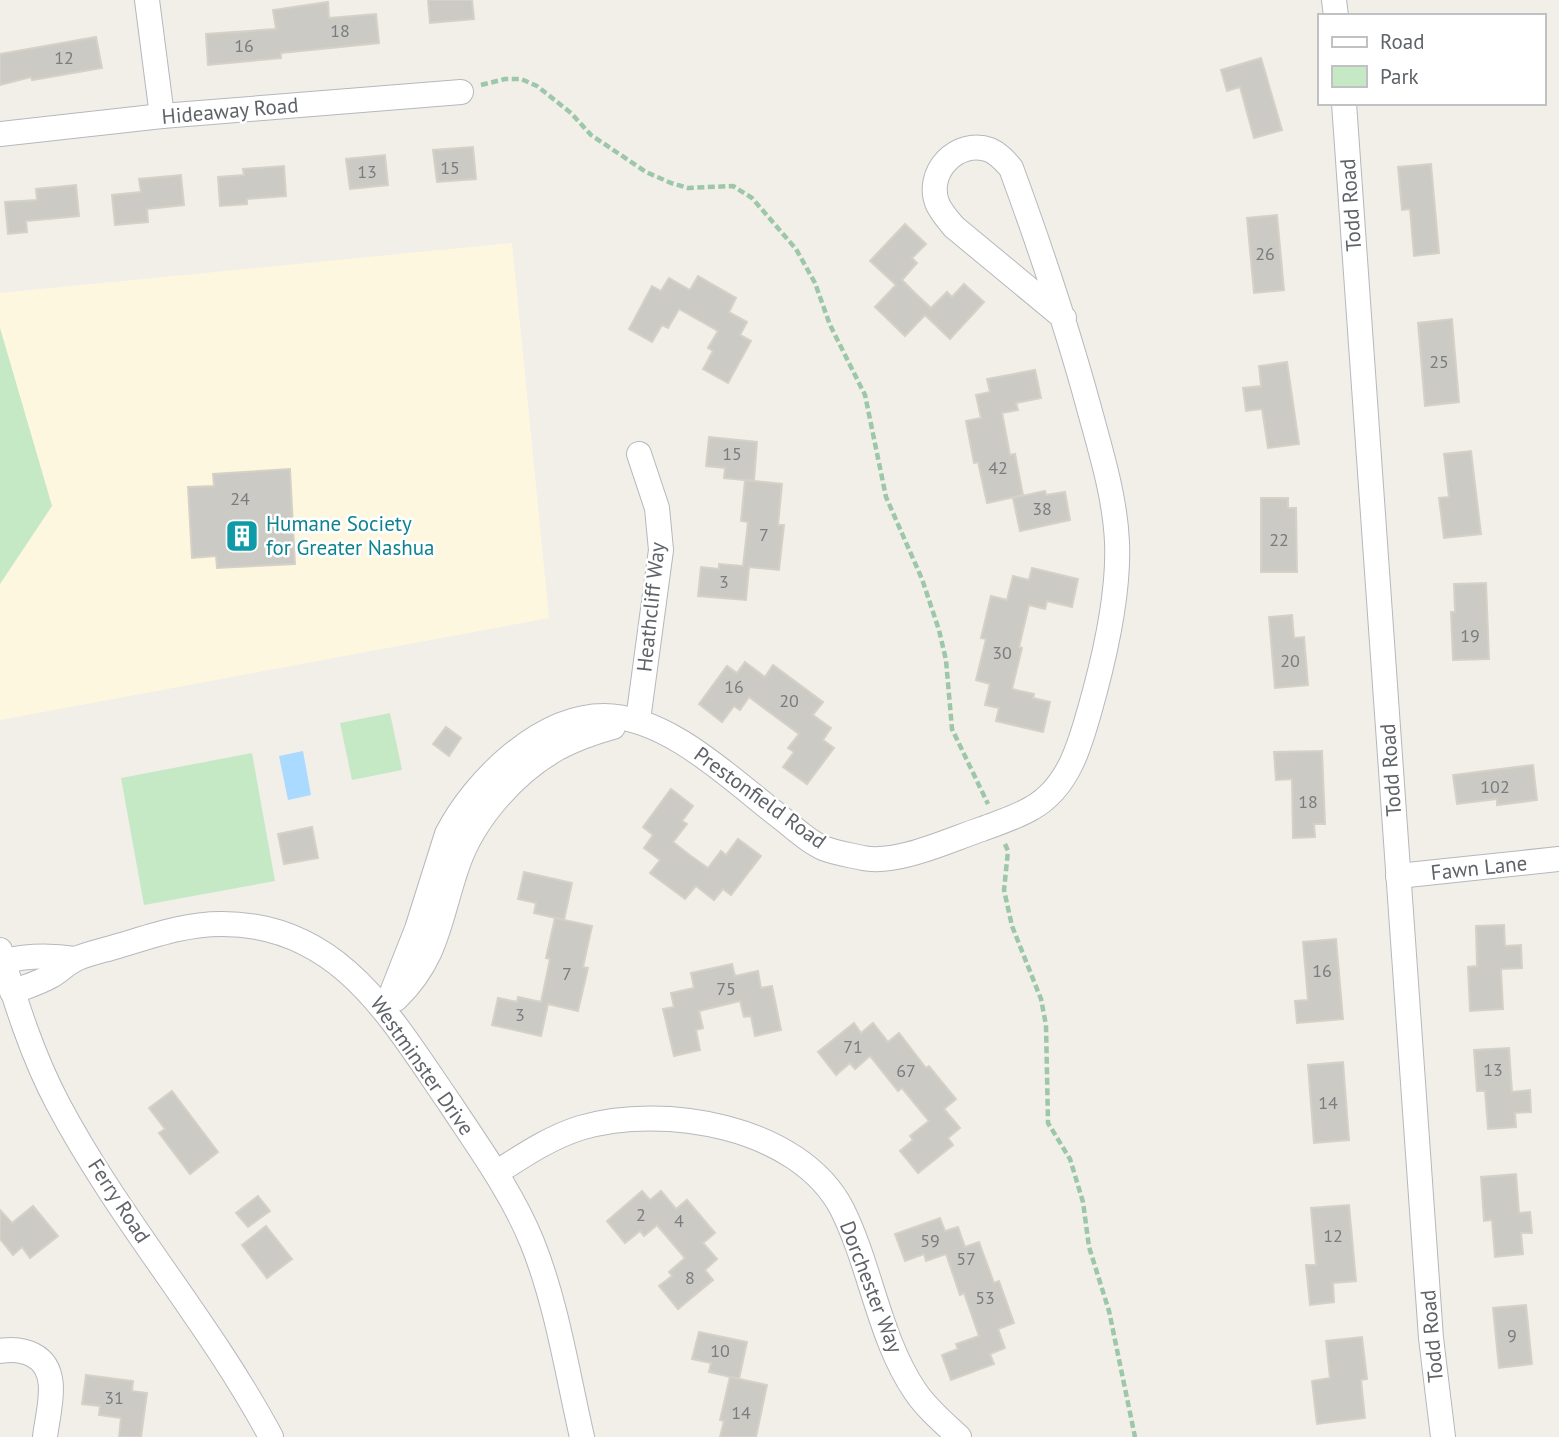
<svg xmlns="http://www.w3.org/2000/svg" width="1559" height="1437" viewBox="0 0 1559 1437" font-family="'PT Sans',sans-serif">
<rect width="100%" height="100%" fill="#f1efe8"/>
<path fill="#fef7e0" d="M512,243l37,375 -549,102v-136l52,-78 -52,-178v-35z"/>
<g fill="#c5e8c5">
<path d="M0,328l52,178 -52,78z"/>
<path d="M390,713l12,57 -50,10 -12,-57z"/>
<path d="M252,753l23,128 -131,24 -23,-127z"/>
</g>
<path fill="#aadaff" d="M303,751l8,44 -23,5 -9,-44z"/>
<g fill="#cccac5" stroke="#d6d1c6" stroke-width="2">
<path d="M428,0h44l2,19 -44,4z"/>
<path d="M328,2l1,16 47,-4 3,29 -98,10v5l-73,7 -2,-31 70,-5 -3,-19z"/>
<path d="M96,37l6,31 -70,12 -1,-3 -31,8v-31z"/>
<path d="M1261,58l21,72 -28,8 -14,-51 -13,4 -6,-21z"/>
<path d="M473,147l3,32 -39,3 -4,-32z"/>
<path d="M385,155l3,30 -38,4 -4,-30z"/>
<path d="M1431,164l8,89 -25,3 -4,-47 -8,1 -4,-43z"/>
<path d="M284,166l2,30 -39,3v5l-27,2 -2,-29 26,-2 -1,-6z"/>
<path d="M181,175l3,30 -37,4 1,13 -33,3 -3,-30 29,-3 -2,-13z"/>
<path d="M76,185l3,31 -53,5 1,11 -19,2 -3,-32 32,-2 -1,-11z"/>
<path d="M1277,215l7,75 -30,3 -7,-75z"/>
<path d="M905,224l21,20 -14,14 5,5 -15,17 14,14 15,14 16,-16 5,5 12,-13 20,18 -34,37 -25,-24 -20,21 -30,-29 21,-22 -26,-24z"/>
<path d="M698,276l38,22 -7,14 18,10 -7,13 11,6 -23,42 -25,-14 10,-18 -5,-3 10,-17 -39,-22 -11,19 -6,-3 -10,17 -23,-13 23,-43 9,5 8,-13 21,12z"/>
<path d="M1452,319l7,83 -34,4 -7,-83z"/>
<path d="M1287,362l12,82 -31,4 -6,-39 -16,2 -3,-23 18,-2 -2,-20z"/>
<path d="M1035,370l6,28 -25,5 2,7 -16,3 8,42 5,-1 8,41 -36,8 -9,-41 -4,1 -8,-42 15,-3 -5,-23 14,-3 -3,-13z"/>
<path d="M709,437l48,5 -3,39 -30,-3 1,-10 -19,-2z"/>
<path d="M1471,451l10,83 -37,4 -5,-40 10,-1 -5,-43z"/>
<path d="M290,469l5,95 -78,4 -1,-12 -24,2 -4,-71 26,-1 -1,-12z"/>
<path d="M745,480l37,4 -4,41h6l-5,45 -30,-3 -3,33 -48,-4 3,-29 18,2v-5l24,2 5,-44 -7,-1z"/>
<path d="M1045,491l1,4 19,-3 5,28 -50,11 -7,-33z"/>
<path d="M1261,498h27v10h8l1,64h-36z"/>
<path d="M1032,568l46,11 -6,28 -25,-6 -2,8 -16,-4 -10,42 3,1 -10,41 22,5 -1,4 17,4 -7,30 -47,-11 3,-13 -14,-3 5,-21 -14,-4 10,-41 -5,-1 10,-42 16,4 6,-24 16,4z"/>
<path d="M1486,583l3,76 -36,1 -2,-48h4l-1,-28z"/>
<path d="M1292,615l2,23 10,-1 4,48 -33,3 -6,-71z"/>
<path d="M745,662l20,15 8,-12 50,37 -10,13 18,13 -8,12 11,8 -27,36 -24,-17 11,-15 -6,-4 11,-14 -15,-11 -35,-26 -9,13 -6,-4 -12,16 -23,-18 28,-38 10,7z"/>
<path d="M446,727l15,11 -12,18 -16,-12z"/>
<path d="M1322,751l3,73h-11l1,13 -22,1 -1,-59 -16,1 -2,-28z"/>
<path d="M1533,765l4,35 -40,5v-6l-40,5 -4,-29z"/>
<path d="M671,789l22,17 -11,15 5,3 -14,18 18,14 17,12 13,-17 5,4 12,-16 23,17 -30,39 -8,-6 -9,11 -18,-14 -11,13 -35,-26 10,-13 -16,-12 9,-13 -10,-8z"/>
<path d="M312,827l6,31 -34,6 -6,-30z"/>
<path d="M524,872l48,11 -8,37 -30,-7 2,-10 -18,-4z"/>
<path d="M555,918l37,8 -9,41 5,1 -10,43 -30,-7 -7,32 -49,-11 6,-27 19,4 1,-5 23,5 9,-43 -4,-1z"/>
<path d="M1504,925l1,21 16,-1 1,23 -21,1 2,40 -33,2 -2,-44 9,-1 -1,-40z"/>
<path d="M1336,939l7,80 -46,4 -2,-22 13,-1 -5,-58z"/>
<path d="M732,964l3,12 23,-5 3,17 11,-2 9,44 -26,6 -4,-20 -7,1 -4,-16 -41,10 4,17 -7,2 4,20 -26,6 -11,-47 11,-2 -3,-14 23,-5 -3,-15z"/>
<path d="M854,1023l7,10 12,-10 15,19 11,-9 27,35 3,-2 27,33 -12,10 16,19 -12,10 5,7 -35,28 -18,-22 13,-11 -3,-4 19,-15 -27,-33 -4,3 -28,-35 -15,13 -5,-6 -14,12 -18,-23z"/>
<path d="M1509,1048l3,44 18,-2 1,22 -16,1 1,14 -28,2 -3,-38h-8l-3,-41z"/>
<path d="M1343,1062l6,78 -35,3 -6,-78z"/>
<path d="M172,1091l46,61 -28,22 -31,-41 6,-4 -16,-21z"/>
<path d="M1516,1174l3,39 11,-1 2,21h-11l2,21 -28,3 -3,-37 -8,1 -3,-44z"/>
<path d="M642,1191l8,9 11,-9 15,18 11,-9 28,33 -12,10 14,16 -12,11 8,10 -35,29 -19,-23 13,-10 -3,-4 16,-14 -28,-33 -13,11 -4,-5 -15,12 -18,-22z"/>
<path d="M258,1196l12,15 -22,16 -12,-14z"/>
<path d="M1349,1205l7,76 -23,2 1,19 -24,3 -4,-40h10l-5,-57z"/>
<path d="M33,1206l25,30 -28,22 -8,-11 -9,8 -13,-16v-29l12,13z"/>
<path d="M940,1218l5,13 13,-4 7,20 14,-5 15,41 5,-2 15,42 -16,6 7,19 -15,6 4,10 -43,16 -9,-25 16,-6 -2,-5 23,-8 -15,-43 -4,2 -14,-41 -20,7 -2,-7 -19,7 -10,-27z"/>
<path d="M266,1226l26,33 -25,19 -25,-33z"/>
<path d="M1526,1305l6,59 -33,4 -6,-60z"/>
<path d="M699,1332l48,10 -8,37 -30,-7 2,-9 -19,-4z"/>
<path d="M1362,1337l5,42 -6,1 4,38 -48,6 -5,-43 18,-3 -4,-37z"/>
<path d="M86,1375l47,6 -1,10 15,2 -6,44h-22l2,-19 -22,-3 1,-9 -18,-2z"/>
<path d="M730,1377l37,8 -11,52h-36l4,-16 -4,-1z"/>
</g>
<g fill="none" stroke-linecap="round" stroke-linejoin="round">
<defs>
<g id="street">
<path d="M147,0l15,116"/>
<path d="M1334,0l2,16"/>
<path d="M1344,103l87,1235 12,99"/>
<path d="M0,134l162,-18 299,-24"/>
<path d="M638,720l23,-170 -4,-42 -18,-54"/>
<path d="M1398,876l161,-17"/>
<path d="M0,950c16,53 32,105 58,154 62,117 151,217 213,333"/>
<path d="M4,961c25,-6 46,-6 72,-2"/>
<path d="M12,992c13,-5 27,-9 39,-16 9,-5 17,-14 27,-18 12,-5 27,-8 40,-12 34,-10 67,-22 103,-22 119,-1 171,96 230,181 29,44 61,88 81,137 25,62 35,130 50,195"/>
<path d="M396,999c43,-42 43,-81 62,-135 16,-46 57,-92 100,-116 17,-9 37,-16 55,-21"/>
<path d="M385,1010l32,-81 30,-95c27,-53 93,-118 157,-118 65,0 131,67 180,104 12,10 25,22 39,28 12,5 27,7 40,10 34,7 86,-18 119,-29 16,-6 35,-12 50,-21 41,-23 51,-75 63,-117 12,-45 24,-102 22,-149 -2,-45 -16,-90 -28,-134 -22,-81 -49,-161 -78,-240 -6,-7 -12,-14 -21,-18 -33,-12 -66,23 -52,55 4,8 10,15 16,22l110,91"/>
<path d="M496,1173c28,-18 53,-35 84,-45 83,-25 219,-2 262,81 29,58 37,129 73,182 12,18 29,32 44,46"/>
<path d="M0,1351c11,-2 22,-2 33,4 29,15 15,55 12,82"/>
</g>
</defs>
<use href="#street" stroke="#b5b8bc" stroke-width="26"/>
<g stroke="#9cc7a9" stroke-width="4.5" stroke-dasharray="7 3.5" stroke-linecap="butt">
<path d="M481,85l24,-6h16l16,7 34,27 20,22 55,37 25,11 17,5 45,-2 19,12 44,51 19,34 15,42 35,70 21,102 36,82 17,51 7,30 6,69 36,75"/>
<path d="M1005,844l3,7 -4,39 8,36 29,73 5,26 2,98 22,36 13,43 6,45 20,64 26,126"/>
</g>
<use href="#street" stroke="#fff" stroke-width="24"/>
</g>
<defs>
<symbol id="building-square" viewBox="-11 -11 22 22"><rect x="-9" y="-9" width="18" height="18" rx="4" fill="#0f9aa8" stroke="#fff"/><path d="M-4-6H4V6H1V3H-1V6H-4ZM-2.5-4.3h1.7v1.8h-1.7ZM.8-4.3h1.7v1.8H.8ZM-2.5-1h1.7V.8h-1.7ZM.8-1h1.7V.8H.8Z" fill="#fff"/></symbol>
</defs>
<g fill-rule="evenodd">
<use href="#building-square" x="223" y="517" width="38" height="38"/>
</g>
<g text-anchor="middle" stroke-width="5" stroke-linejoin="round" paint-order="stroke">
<g font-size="18" fill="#7a7d7f">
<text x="340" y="37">18</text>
<text x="244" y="52">16</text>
<text x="64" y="64">12</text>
<text x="450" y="174">15</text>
<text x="367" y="178">13</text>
<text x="1265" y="260">26</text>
<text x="1439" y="368">25</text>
<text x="732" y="460">15</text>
<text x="998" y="474">42</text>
<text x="240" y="505">24</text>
<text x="1042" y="515">38</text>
<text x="764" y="541">7</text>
<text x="1279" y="546">22</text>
<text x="724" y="588">3</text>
<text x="1470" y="642">19</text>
<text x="1002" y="659">30</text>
<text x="1290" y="667">20</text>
<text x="734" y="693">16</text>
<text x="789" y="707">20</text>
<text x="1495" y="793">102</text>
<text x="1308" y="808">18</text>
<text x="1322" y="977">16</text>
<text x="567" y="980">7</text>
<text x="726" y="995">75</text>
<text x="520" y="1021">3</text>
<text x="853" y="1053">71</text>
<text x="1493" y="1076">13</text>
<text x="906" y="1077">67</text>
<text x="1328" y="1109">14</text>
<text x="641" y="1221">2</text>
<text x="679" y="1227">4</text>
<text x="1333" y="1242">12</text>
<text x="930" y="1247">59</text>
<text x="966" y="1265">57</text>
<text x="690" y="1284">8</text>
<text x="985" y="1304">53</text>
<text x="1512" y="1342">9</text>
<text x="720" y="1357">10</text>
<text x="114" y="1404">31</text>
<text x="741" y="1419">14</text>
</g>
<g font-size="21" fill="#5f6368" stroke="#fff">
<text transform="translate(230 111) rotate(-5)" y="7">Hideaway Road</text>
<text transform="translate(1351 205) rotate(-94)" y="7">Todd Road</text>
<text transform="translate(651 607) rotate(-84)" y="7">Heathcliff Way</text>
<text transform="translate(1391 770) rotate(-94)" y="7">Todd Road</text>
<text transform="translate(760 798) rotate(36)" y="7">Prestonfield Road</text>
<text transform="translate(1479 868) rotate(-6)" y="7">Fawn Lane</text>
<text transform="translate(422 1066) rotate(55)" y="7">Westminster Drive</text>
<text transform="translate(119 1201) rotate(57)" y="7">Ferry Road</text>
<text transform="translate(871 1287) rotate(69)" y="7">Dorchester Way</text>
<text transform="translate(1432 1336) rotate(-95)" y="7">Todd Road</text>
</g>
<g font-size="21" fill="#0d838f" stroke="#fff" text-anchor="start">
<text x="266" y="531">Humane Society<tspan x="266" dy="24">for Greater Nashua</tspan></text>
</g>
</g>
<rect x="1318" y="14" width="228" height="91" fill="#ffffff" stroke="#bfc1c3" stroke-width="2"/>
<rect x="1332" y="37" width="35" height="10" fill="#ffffff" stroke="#bfc1c3" stroke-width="2"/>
<text x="1380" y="49" font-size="21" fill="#5f6368">Road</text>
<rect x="1332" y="66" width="35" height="21" fill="#c5e8c5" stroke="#bfc1c3" stroke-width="2"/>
<text x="1380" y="84" font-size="21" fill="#5f6368">Park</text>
</svg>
